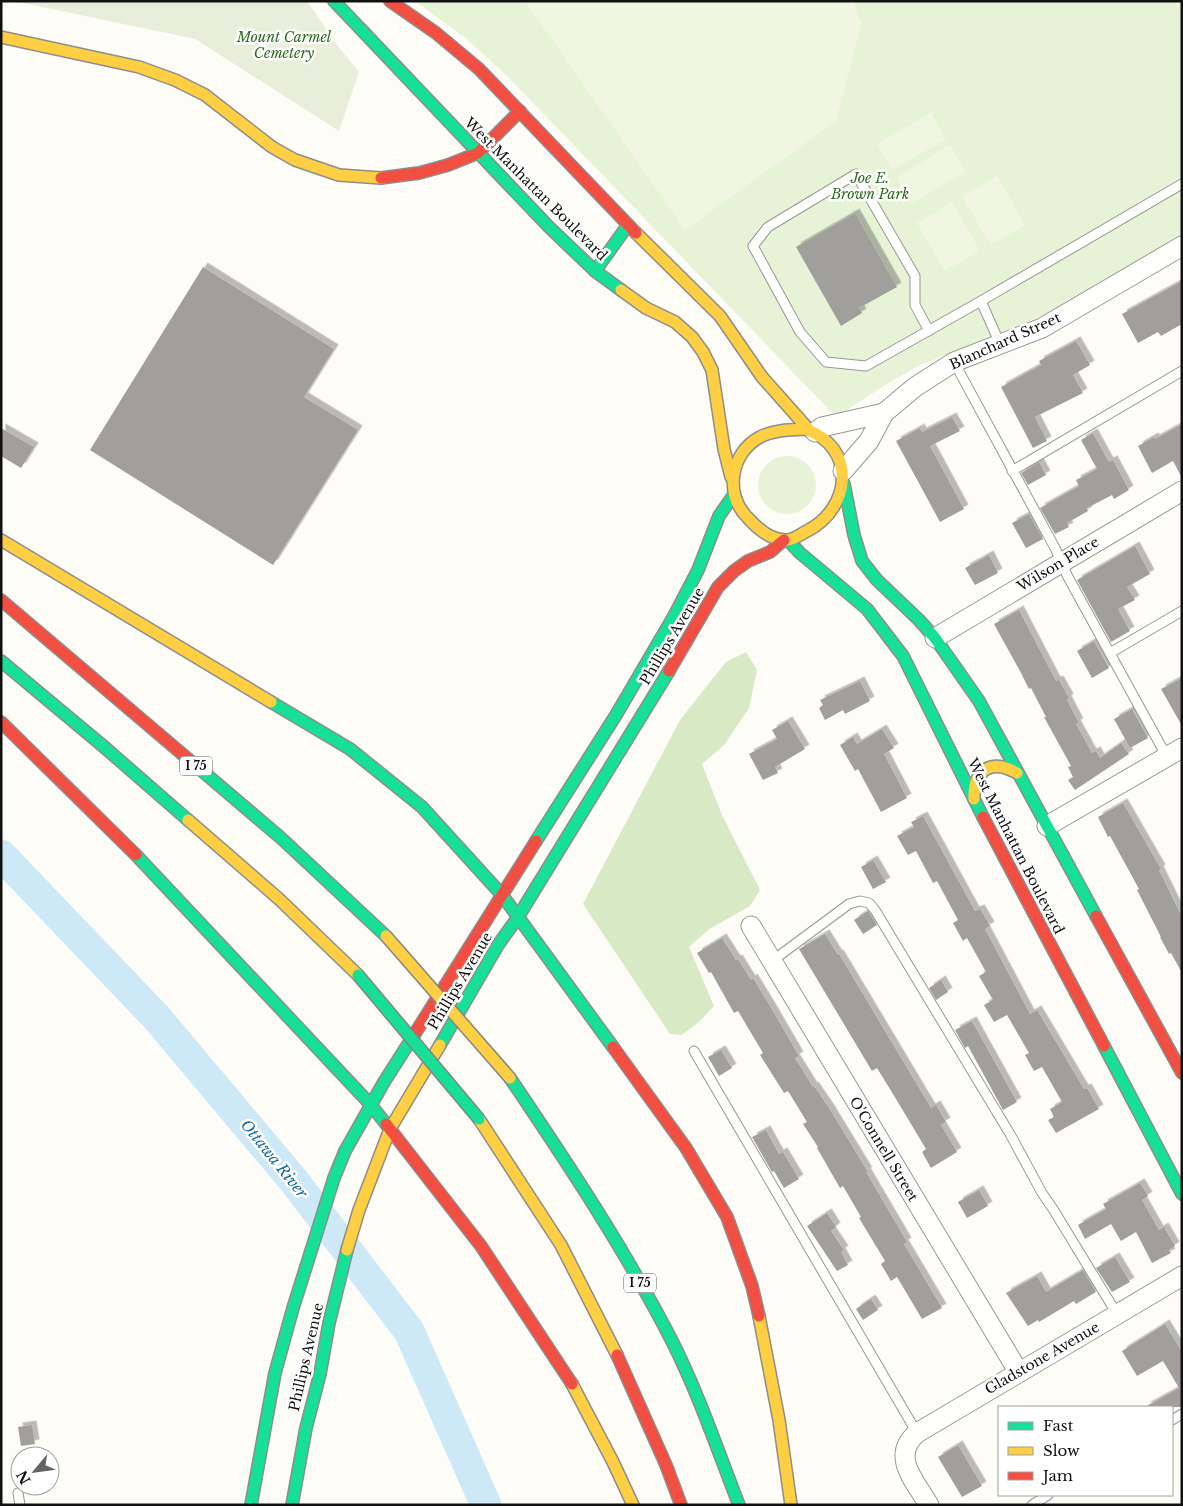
<svg xmlns="http://www.w3.org/2000/svg" width="1183" height="1506" viewBox="0 0 1183 1506" font-family="'Libre Baskerville',serif">
<defs>
<filter id="shadow"><feDropShadow dx="4.5" dy="-4.5" stdDeviation="0" flood-color="#0004"/></filter>
</defs>
<rect width="100%" height="100%" fill="#fdfcf7"/>
<g fill="#e7f3d7">
<path d="M415,1h767v233l-131,78 -133,54 -28,16 -54,35 -327,-339 -41,-38z"/>
<circle cx="787" cy="485" r="29"/>
</g>
<path fill="#d8eac5" d="M746,652l11,18 -8,38 -25,37 -22,19 20,51 38,75 -10,16 -42,24 -19,17 25,59 -14,15 -18,14 -12,-1 -87,-130 97,-184 46,-58z"/>
<path fill="#e9eedb" d="M14,1h293l30,44 22,27 -20,59 -144,-92z"/>
<g fill="#f0f6e1">
<path d="M525,1h328l8,23 -25,97 -151,109z"/>
<path d="M931,113l15,26 -54,31 -15,-26z"/>
<path d="M950,145l16,26 -54,32 -15,-26z"/>
<path d="M997,176l28,49 -34,20 -29,-48z"/>
<path d="M952,202l28,49 -35,20 -28,-48z"/>
</g>
<g fill="none" stroke-linecap="round" stroke-linejoin="round">
<path stroke="#cde8f7" stroke-width="31" d="M1,855l156,163 137,163 115,150 77,174"/>
</g>
<g fill="#a19f9c" filter="url(#shadow)">
<path d="M855,213l42,74 -38,21 3,5 -21,13 -45,-79z"/>
<path d="M203,267l131,82 -30,48 54,33 -85,135 -183,-115z"/>
<path d="M1182,281v43l-21,12 -3,-4 -20,11 -16,-29z"/>
<path d="M1076,341l14,24 -17,10 10,18 -48,24 12,24 -14,7 -32,-61 40,-22 -2,-4z"/>
<path d="M952,417l8,14 -30,15 34,63 -24,13 -44,-81 24,-13 2,4z"/>
<path d="M1182,424v54l-9,-17 -21,12 -14,-27 16,-9 1,2z"/>
<path d="M1,428l33,19 -13,21 -20,-12z"/>
<path d="M1093,433l16,29 4,-2 16,30 -15,9 -2,-4 -25,13 1,3 -21,12 2,4 -14,7 -15,-26 39,-22 -3,-6 21,-11 -16,-29z"/>
<path d="M1039,462l7,13 -18,10 -7,-12z"/>
<path d="M1029,514l14,25 -17,9 -14,-25z"/>
<path d="M1135,546l15,28 -23,13 8,13 -17,9 12,22 -19,11 -34,-62z"/>
<path d="M989,555l9,18 -23,12 -10,-17z"/>
<path d="M1019,610l37,71 3,-1 10,18 -2,2 12,23 -3,1 16,29 4,-2 4,7 21,-15 8,11 -54,36 -7,-10 5,-3 -5,-10 3,-1 -27,-49h2l-15,-29 -2,1 -9,-18 -26,-47z"/>
<path d="M1094,641l15,27 -17,10 -15,-27z"/>
<path d="M1182,678v48l-21,-37z"/>
<path d="M860,681l10,20 -25,13 -2,-4 -18,10 -6,-12 4,-3 -3,-5z"/>
<path d="M1132,709l16,29 -18,10 -16,-29z"/>
<path d="M788,721l17,28 -30,18 3,6 -15,7 -14,-26 28,-15 -5,-9z"/>
<path d="M882,729l12,19 -10,6 23,44 -26,14 -23,-43 -3,2 -15,-26 13,-8 4,7z"/>
<path d="M1123,803l38,66 -2,1 23,47v56l-11,-20 -2,1 -9,-17h1l-24,-47 2,-1 -29,-53 -2,1 -10,-20z"/>
<path d="M923,816l52,95 5,-2 10,17 -5,3 45,85 7,-4 47,79 3,-1 12,21 -43,24 -8,-13 6,-3 -4,-8 12,-7 -20,-35 -8,4 -9,-16 4,-2 -22,-38 -13,7 -10,-17 9,-5 -14,-24 7,-4 -19,-34 -4,3 -10,-18 5,-3 -21,-39 -4,2 -17,-32 -8,4 -11,-19 17,-9 -3,-5z"/>
<path d="M873,860l13,22 -13,7 -12,-22z"/>
<path d="M868,911l9,14 -14,9 -9,-14z"/>
<path d="M825,934l13,21 1,-1 92,154 5,-3 10,17 -5,3 16,27 -26,16 -9,-16 4,-3 -33,-55 -16,-26 -5,3 -73,-122z"/>
<path d="M722,938l14,22 2,-1 13,21 2,-2 17,28 29,50 -4,2 18,29 1,-1 15,22 39,64h-2l41,70 -3,2 38,64 -20,11 -25,-42 -6,4 -10,-17 4,-3 -26,-43 2,-1 -18,-31 -3,2 -23,-40 1,-1 -15,-23 4,-2 -19,-31 -4,2 -24,-38 3,-2 -25,-42 -4,2 -23,-41 -2,1 -12,-20z"/>
<path d="M941,980l7,12 -12,8 -7,-12z"/>
<path d="M972,1021l45,81 -14,8 -35,-64 -3,2 -10,-18z"/>
<path d="M721,1050l11,18 -13,8 -11,-19z"/>
<path d="M766,1130l13,24 4,-2 16,27 -15,9 -10,-17 -2,1 -20,-35z"/>
<path d="M1140,1183l8,13 -6,4 17,30 5,-3 11,19 -6,4 2,3 -19,10 -16,-31 -15,9 -10,-17 -26,15 -7,-14 28,-16 -3,-5z"/>
<path d="M979,1190l9,16 -21,12 -9,-16z"/>
<path d="M827,1213l9,14 -5,4 13,19 -3,2 7,13 -11,6 -30,-45z"/>
<path d="M1115,1257l15,25 -18,10 -16,-24z"/>
<path d="M1083,1270l13,22 -20,12 -2,-3 -35,21 -1,-2 -10,6 -22,-33 31,-17 9,16z"/>
<path d="M871,1299l7,11 -15,10 -7,-11z"/>
<path d="M1165,1324l17,28v55h-37l34,-19 -16,-27 -26,15 -15,-25z"/>
<path d="M32,1425l3,19 -14,2 -3,-19z"/>
<path d="M958,1445l24,41 -20,11 -24,-40z"/>
</g>
<g fill="none" stroke-linecap="round" stroke-linejoin="round">
<defs>
<g id="lane">
<path d="M981,301l201,-117"/>
<path d="M929,331l-14,-26v-29l-59,-102 -88,53 -15,19 47,86 26,30 40,4 115,-65 19,43"/>
<path d="M954,362l101,186 13,29 99,180"/>
<path d="M1012,471l170,-100"/>
<path d="M1110,653l72,-42"/>
<path d="M772,961l77,-57 11,-3 9,2 6,7 135,224 32,59 11,16 64,105"/>
<path d="M694,1051l223,382"/>
<path d="M1172,1420l10,-6"/>
<path d="M18,1493l2,12"/>
<path d="M1032,1505l16,-10"/>
</g>
<g id="street">
<path d="M815,432l7,-5 62,-14"/>
<path d="M843,471l26,-30 15,-28 31,-26 39,-25 88,-34 140,-82"/>
<path d="M935,638l247,-147"/>
<path d="M1047,826l135,-78"/>
<path d="M751,926l267,445"/>
<path d="M929,1505c-14,-24 -39,-49 -12,-72l265,-157"/>
</g>
<g id="fast">
<path d="M334,1l215,226 46,44 26,19"/>
<path d="M595,271l33,-46"/>
<path d="M844,484l10,51 8,26 15,19 42,40 16,18 44,63 117,215"/>
<path d="M788,540l12,13 67,56 36,47 80,161"/>
<path d="M1,661l102,85 85,74"/>
<path d="M271,702l79,47 72,58 80,88 111,152"/>
<path d="M194,764l87,74 105,98"/>
<path d="M536,841l80,-126 58,-99 24,-46 21,-54 14,-20"/>
<path d="M136,855l235,250 15,19"/>
<path d="M440,1045l58,-100 20,-28 151,-246"/>
<path d="M1104,1046l78,148"/>
<path d="M510,1078c58,86 116,173 163,265 26,52 45,108 66,162"/>
<path d="M251,1505l24,-132 18,-65 41,-130 11,-27 39,-69 30,-47"/>
<path d="M292,1505l14,-77 14,-54 9,-51 18,-73"/>
</g>
<g id="slow">
<path d="M1,37l138,30 36,13 30,15 67,52 23,13 44,15 42,3"/>
<path d="M636,233l84,83 42,61 48,54"/>
<path d="M621,290l25,18 29,14 17,15 11,15 9,18 12,79 7,28"/>
<path d="M805,429c52,18 47,79 2,102 -6,3 -14,9 -20,9 -15,1 -30,-12 -39,-22 -24,-23 -18,-65 12,-81 14,-7 30,-7 45,-8z"/>
<path d="M1,540l270,162"/>
<path d="M974,799c-1,-29 17,-41 43,-26"/>
<path d="M188,820l91,79 79,76"/>
<path d="M479,1119l82,126 56,110"/>
<path d="M347,1250l12,-40 31,-81 50,-84"/>
<path d="M759,1316l20,104 12,85"/>
<path d="M572,1384l41,78 20,43"/>
</g>
<g id="jam">
<path d="M390,1l46,32 43,36 157,164"/>
<path d="M381,178l38,-5 29,-8 30,-12 42,-42"/>
<path d="M1,600l193,164"/>
<path d="M669,671l49,-84 16,-16 14,-10 22,-9 14,-12"/>
<path d="M1,722l135,133"/>
<path d="M983,817l121,229"/>
<path d="M1096,916l86,157"/>
<path d="M414,1035l122,-194"/>
<path d="M613,1047l73,101 41,69 25,69 7,30"/>
<path d="M386,1124l95,122 91,138"/>
<path d="M617,1355l49,110 15,40"/>
</g>
</defs>
<use href="#lane" stroke="#979795" stroke-width="11"/>
<use href="#street" stroke="#979795" stroke-width="21"/>
<use href="#fast" stroke="#8e8d8b" stroke-width="14"/>
<use href="#slow" stroke="#8e8d8b" stroke-width="14"/>
<use href="#jam" stroke="#8e8d8b" stroke-width="14"/>
<use href="#lane" stroke="#fffffe" stroke-width="9"/>
<use href="#street" stroke="#fffffe" stroke-width="19"/>
<use href="#fast" stroke="#16e098" stroke-width="11"/>
<use href="#slow" stroke="#ffcf43" stroke-width="11"/>
<use href="#jam" stroke="#f24e42" stroke-width="11"/>
<defs>
<path id="fast-bridge" d="M358,975l121,144"/>
<path id="slow-bridge" d="M386,936l124,142"/>
</defs>
<use href="#fast-bridge" stroke="#858482" stroke-width="14" stroke-linecap="butt"/>
<use href="#slow-bridge" stroke="#858482" stroke-width="14" stroke-linecap="butt"/>
<use href="#fast-bridge" stroke="#16e098" stroke-width="11"/>
<use href="#slow-bridge" stroke="#ffcf43" stroke-width="11"/>
</g>
<g text-anchor="middle" stroke-width="5" stroke-linejoin="round" paint-order="stroke">
<g fill="#fff" stroke="#585858" stroke-width="1">
<rect x="180" y="756.5" width="32" height="19" rx="4"/>
<rect x="624" y="1273.5" width="32" height="19" rx="4"/>
</g>
<g font-size="12" font-weight="bold" fill="#111">
<text x="196" y="770">I 75</text>
<text x="640" y="1287">I 75</text>
</g>
<g font-size="14" font-style="italic" fill="#2f6b1f" stroke="#fff">
<text x="284" y="42">Mount Carmel<tspan x="284" dy="16">Cemetery</tspan></text>
<text x="870" y="183">Joe E.<tspan x="870" dy="16">Brown Park</tspan></text>
</g>
<g font-size="14" fill="#111" stroke="#fff">
<text transform="translate(536 189) rotate(45)" y="5">West Manhattan Boulevard</text>
<text transform="translate(1005 341) rotate(-24)" y="5">Blanchard Street</text>
<text transform="translate(1058 564) rotate(-31)" y="5">Wilson Place</text>
<text transform="translate(672 636) rotate(-59)" y="5">Phillips Avenue</text>
<text transform="translate(1016 846) rotate(63)" y="5">West Manhattan Boulevard</text>
<text transform="translate(460 981) rotate(-59)" y="5">Phillips Avenue</text>
<text transform="translate(884 1149) rotate(59)" y="5">O'Connell Street</text>
<text transform="translate(306 1357) rotate(-77)" y="5">Phillips Avenue</text>
<text transform="translate(1042 1358) rotate(-30)" y="5">Gladstone Avenue</text>
</g>
<g font-size="15" font-style="italic" fill="#1768a6" stroke="#fff">
<text transform="translate(274 1159) rotate(51)" y="5">Ottawa River</text>
</g>
</g>
<rect width="1183" height="1506" fill="none" stroke="#111111" stroke-width="5"/>
<rect x="998" y="1406" width="175" height="90" fill="#ffffff" stroke="#a0a0a0"/>
<rect x="1008" y="1422" width="25" height="8" fill="#16e098" stroke="#a0a0a0"/>
<text x="1043" y="1431" font-size="15" fill="#111111">Fast</text>
<rect x="1008" y="1447" width="25" height="8" fill="#ffcf43" stroke="#a0a0a0"/>
<text x="1043" y="1456" font-size="15" fill="#111111">Slow</text>
<rect x="1008" y="1472" width="25" height="8" fill="#f24e42" stroke="#a0a0a0"/>
<text x="1043" y="1481" font-size="15" fill="#111111">Jam</text>
<g transform="translate(35 1471) rotate(241)"><circle r="24" fill="#ffffff" stroke="#a0a0a0"/>
<path d="M0-4L9 19L0 12L-9 19Z" fill="#646362"/>
<text y="-8" font-size="14" font-weight="bold" text-anchor="middle" fill="#111111">N</text>
</g>
</svg>
